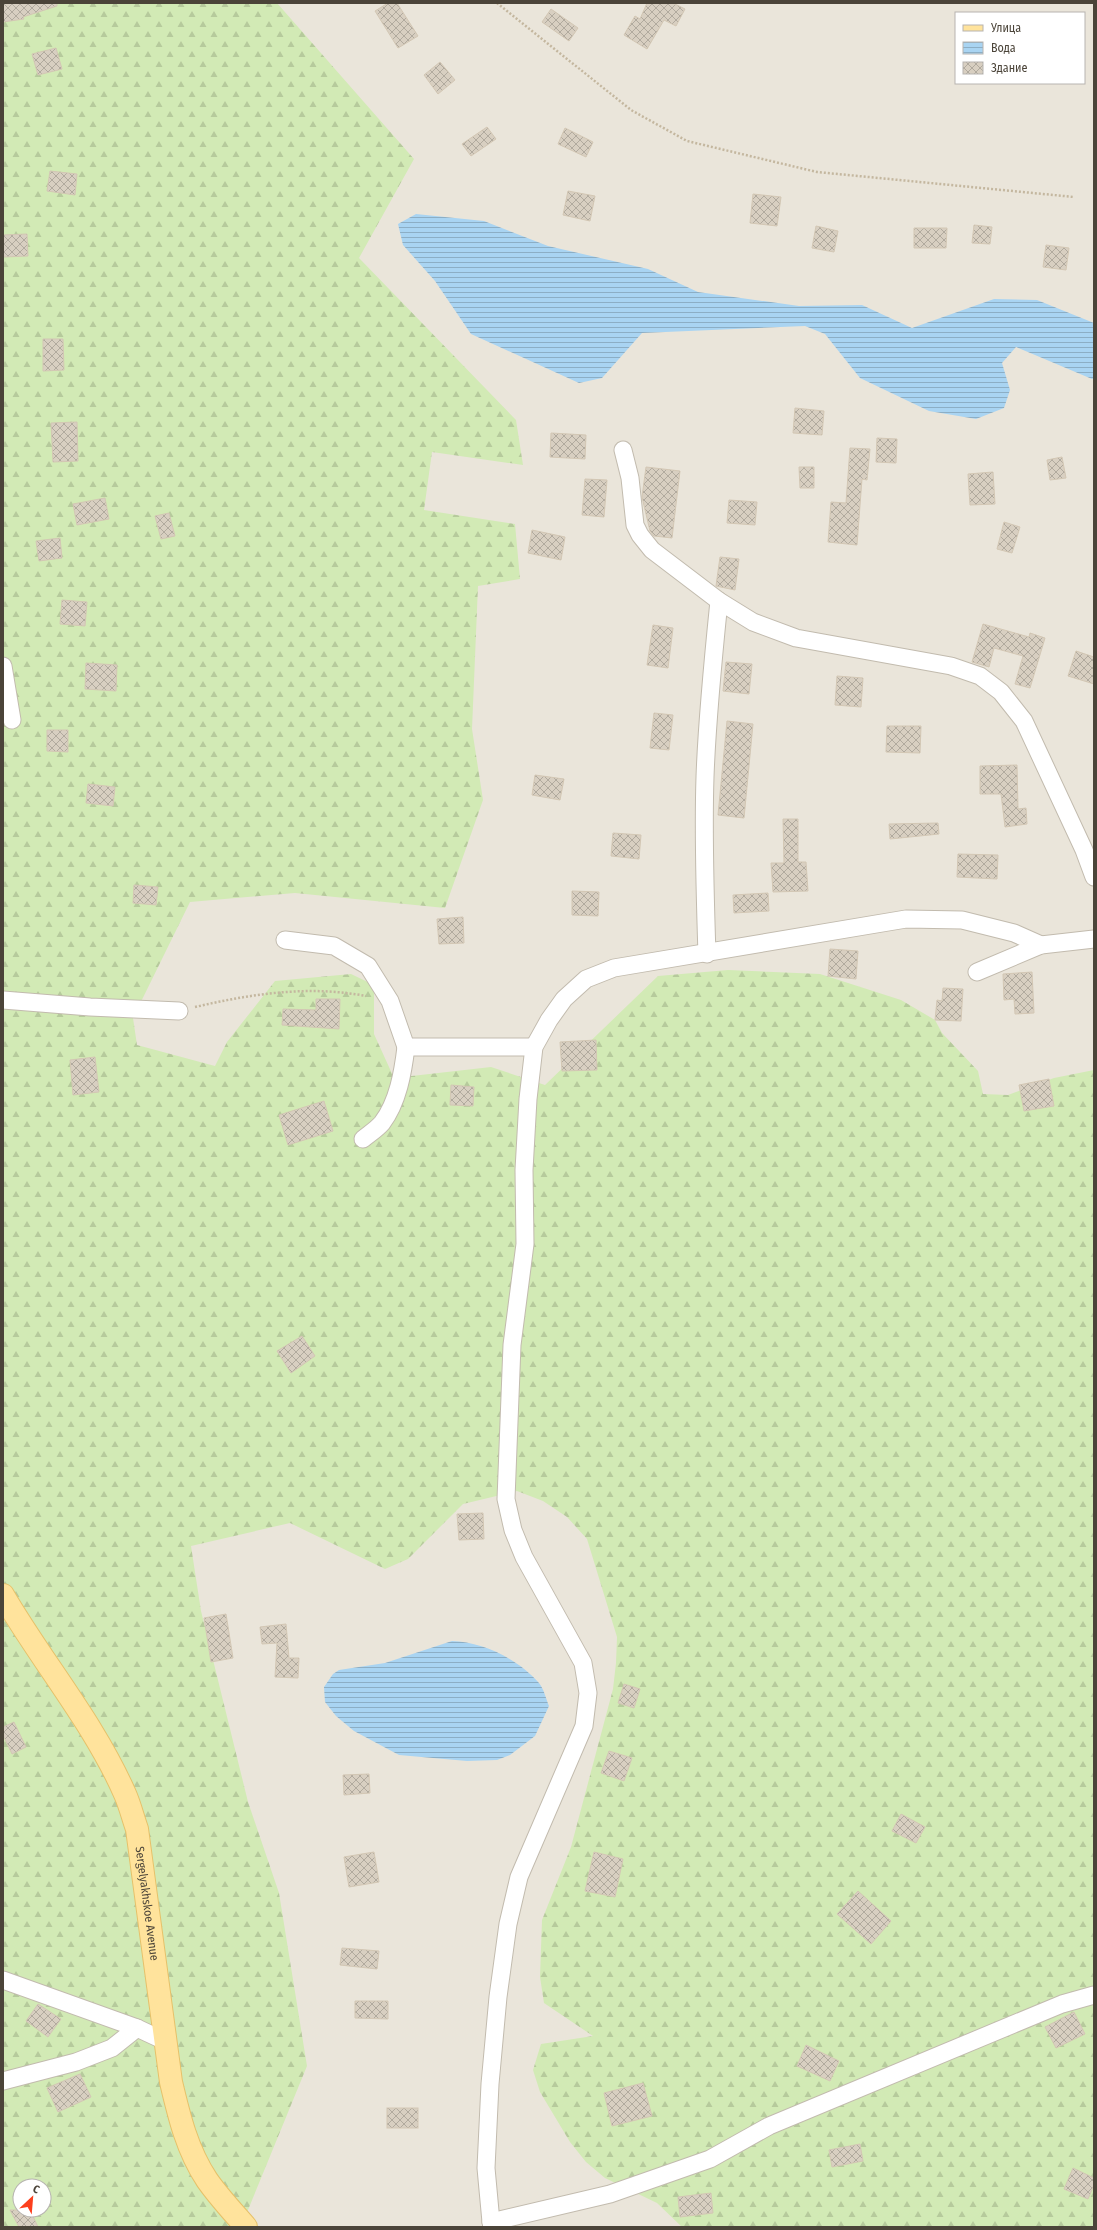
<svg xmlns="http://www.w3.org/2000/svg" width="1097" height="2230" viewBox="0 0 1097 2230" font-family="'Fira Sans Condensed',sans-serif">
<defs>
<pattern id="forest-firs" width="22" height="20" patternUnits="userSpaceOnUse"><rect width="22" height="20" fill="#d2eab5"/><path d="M5 1l3.5 6h-7zM16 11l3.5 6h-7z" fill="#b6ca9c"/></pattern>
<pattern id="water-rules" width="6" height="5" patternUnits="userSpaceOnUse"><rect width="6" height="5" fill="#a9d4f2"/><path d="M0 2.5h6" fill="none" stroke="#8caec5"/></pattern>
<pattern id="building-cross-hatch" width="8" height="8" patternUnits="userSpaceOnUse"><rect width="8" height="8" fill="#d8cfc1"/><path d="M0 0l8 8M0 8l8-8" fill="none" stroke="#b1aa9e"/></pattern>
</defs>
<rect width="100%" height="100%" fill="#f6f3ec"/>
<path fill="#eae5da" fill-rule="evenodd" d="M3,3h1091v2224h-1091zM956,13h128v70h-128zM20,2186h24v24h-24z"/>
<path fill="url(#forest-firs)" fill-rule="evenodd" d="M3,3h274l137,156 -55,99 157,162 7,45 -91,-13 -8,58 91,14 5,55 -42,7 -6,143 11,71 -38,108 -150,-15 -105,9 -57,116 4,27 78,21 12,-24 48,-61 76,-7 23,11v49l20,44 97,-11 54,18 113,-109 70,-6 92,4 81,26 34,20 7,13 36,38 5,23 25,1 46,-17 40,-8v1157h-412l-25,-24 -52,-25 -19,-16 -16,-20 -30,-50 -7,-22 8,-26 52,-8 -49,-33 -4,-26 2,-57 29,-73 42,-158 3,-26 1,-26 -30,-98 -20,-22 -24,-16 -26,-10 -54,13 -55,55 -23,10 -95,-46 -99,23 10,65 47,191 31,91 28,173 -66,161h-238zM20,2186h24v24h-24z"/>
<g fill="url(#water-rules)">
<path d="M416,214l68,7 64,25 100,23 50,23 101,14 63,-1 50,23 82,-29 43,1 57,23v55l-2,1 -76,-32 -14,16 8,27 -6,18 -28,11 -47,-8 -69,-33 -35,-44 -20,-8 -163,7 -40,45 -23,5 -108,-49 -36,-53 -32,-36 -5,-21z"/>
<path d="M452,1641c31,1 66,18 87,42 5,6 7,16 10,23l-14,30 -25,19 -13,5 -30,1 -68,-6 -45,-24 -18,-15 -11,-14 -1,-15 9,-13 6,-4 46,-7z"/>
</g>
<g fill="url(#building-cross-hatch)" stroke="#d3c7b4">
<path d="M3,3h54v3l-34,11 1,2 -21,3z"/>
<path d="M388,3h9l21,33 -20,12 -23,-37z"/>
<path d="M647,3h26l12,6 -9,17 -12,-6 -17,29 -23,-14 11,-19 5,3z"/>
<path d="M551,9l27,19 -9,13 -27,-19z"/>
<path d="M56,48l6,21 -24,6 -6,-21z"/>
<path d="M440,62l15,18 -17,14 -14,-19z"/>
<path d="M487,127l9,12 -25,17 -9,-12z"/>
<path d="M565,128l28,14 -7,15 -28,-13z"/>
<path d="M50,171l27,3 -2,21 -28,-4z"/>
<path d="M568,191l27,5 -5,25 -27,-6z"/>
<path d="M753,194l28,3 -4,29 -27,-3z"/>
<path d="M974,225l18,2 -2,17 -18,-1z"/>
<path d="M816,226l22,5 -4,21 -22,-4z"/>
<path d="M914,228h33l-1,20h-32z"/>
<path d="M27,234l1,22 -25,1v-22z"/>
<path d="M1046,245l23,3 -3,22 -23,-3z"/>
<path d="M43,339h20l1,31 -21,1z"/>
<path d="M795,408l29,3 -2,24 -29,-2z"/>
<path d="M77,422l1,39 -25,1 -2,-39z"/>
<path d="M551,433l35,2 -1,24 -35,-2z"/>
<path d="M877,438l20,1 -1,24 -20,-1z"/>
<path d="M850,448l20,1 -3,31 -5,-1 -5,66 -29,-3 3,-40 15,1z"/>
<path d="M1062,457l4,21 -16,2 -3,-20z"/>
<path d="M646,467l34,4 -8,67 -18,-2 -4,-5 -8,-34z"/>
<path d="M799,467h15v21h-14z"/>
<path d="M993,472l2,32 -25,1 -2,-31z"/>
<path d="M585,479l22,1 -3,37 -22,-2z"/>
<path d="M105,498l4,21 -32,6 -4,-21z"/>
<path d="M729,500l28,2 -2,23 -28,-2z"/>
<path d="M169,513l6,23 -14,3 -6,-23z"/>
<path d="M1004,522l16,5 -8,26 -15,-4z"/>
<path d="M532,530l33,7 -4,23 -33,-7z"/>
<path d="M60,538l2,20 -23,3 -3,-20z"/>
<path d="M720,557l19,2 -4,31 -19,-4z"/>
<path d="M62,600l25,2 -2,24 -25,-2z"/>
<path d="M983,624l46,13 1,-4 15,5 -15,50 -15,-4 8,-28 -29,-8 -5,19 -17,-5z"/>
<path d="M653,625l20,3 -5,40 -21,-3z"/>
<path d="M1076,651l18,6v27l-26,-8z"/>
<path d="M726,662l26,2 -3,30 -26,-3z"/>
<path d="M86,663l31,2 -1,26 -31,-2z"/>
<path d="M837,676l26,2 -2,29 -26,-2z"/>
<path d="M654,713l19,2 -4,35 -19,-2z"/>
<path d="M727,721l26,3 -9,94 -26,-3z"/>
<path d="M887,726h34l-1,27 -34,-1z"/>
<path d="M47,730h21v22l-21,-1z"/>
<path d="M1017,765l1,44 8,-1 1,16 -22,3 -4,-33h-21v-28z"/>
<path d="M535,775l29,4 -4,21 -28,-5z"/>
<path d="M88,784l27,3 -2,19 -27,-3z"/>
<path d="M783,819h15v43h8l2,29 -35,1 -2,-29h13z"/>
<path d="M938,823l1,11 -49,5 -1,-15z"/>
<path d="M613,833l28,2 -2,24 -28,-3z"/>
<path d="M958,854l40,1 -1,24 -40,-2z"/>
<path d="M134,885l24,2 -2,18 -23,-2z"/>
<path d="M572,891l27,1 -1,24 -26,-1z"/>
<path d="M768,893l1,18 -35,2 -1,-18z"/>
<path d="M463,917l1,26 -25,1 -2,-25z"/>
<path d="M830,949l28,2 -2,28 -28,-3z"/>
<path d="M1032,972l2,41 -19,1 -1,-15 -10,1 -1,-26z"/>
<path d="M943,988l20,1 -2,32 -26,-1 2,-20 5,1z"/>
<path d="M316,999h24l-1,30 -57,-4 1,-16 33,1z"/>
<path d="M596,1040l1,30 -35,1 -2,-29z"/>
<path d="M95,1057l4,35 -26,3 -3,-35z"/>
<path d="M1049,1079l5,27 -30,5 -5,-26z"/>
<path d="M451,1085l23,2 -1,19 -23,-1z"/>
<path d="M324,1101l9,30 -45,14 -9,-30z"/>
<path d="M302,1336l13,20 -24,17 -14,-22z"/>
<path d="M483,1513l1,26 -25,1 -2,-26z"/>
<path d="M226,1614l7,44 -22,4 -7,-44z"/>
<path d="M286,1624l3,34h10l-1,20 -23,-1 2,-34 -15,1 -2,-17z"/>
<path d="M624,1684l16,5 -6,19 -16,-5z"/>
<path d="M14,1722l12,25 -14,7 -9,-19v-8z"/>
<path d="M609,1751l23,7 -8,23 -23,-8z"/>
<path d="M369,1774l1,19 -26,2 -1,-20z"/>
<path d="M901,1814l24,13 -9,16 -24,-12z"/>
<path d="M374,1852l5,30 -30,5 -5,-30z"/>
<path d="M594,1852l29,7 -8,38 -30,-6z"/>
<path d="M858,1891l33,30 -20,23 -34,-30z"/>
<path d="M342,1948l37,3 -2,18 -37,-4z"/>
<path d="M355,2001h33v18l-33,-1z"/>
<path d="M38,2004l23,15 -13,18 -22,-16z"/>
<path d="M1074,2012l11,22 -29,14 -11,-21z"/>
<path d="M806,2045l33,16 -9,20 -33,-15z"/>
<path d="M80,2074l11,23 -33,15 -11,-24z"/>
<path d="M643,2083l9,33 -40,10 -8,-33z"/>
<rect x="387" y="2108" width="31" height="20"/>
<path d="M860,2144l3,17 -31,6 -3,-17z"/>
<path d="M1073,2168l21,10v7l-6,14 -24,-10z"/>
<path d="M711,2193l2,20 -33,4 -2,-20z"/>
<path d="M10,2210h20l8,17h-19z"/>
</g>
<g fill="none" stroke-linecap="round" stroke-linejoin="round">
<defs>
<g id="minor">
<path d="M623,450l7,28 5,47 5,10 12,15 67,51 34,21 43,16 155,28 29,10 21,16 23,29 60,129 10,27"/>
<path d="M3,666l9,54"/>
<path d="M285,940l49,6 34,20 22,35 16,46h128"/>
<path d="M707,954c-2,-59 -4,-118 -2,-177 2,-59 8,-117 14,-176"/>
<path d="M977,972l64,-27 53,-6"/>
<path d="M3,1000l87,7 89,4"/>
<path d="M363,1139c6,-5 14,-10 19,-16 16,-21 21,-51 24,-76"/>
<path d="M3,1980l134,48 30,14"/>
<path d="M3,2081l73,-19 36,-14 25,-20"/>
<path d="M491,2222l-5,-54 4,-84 8,-87 10,-73 11,-47 65,-151 4,-33 -5,-30 -59,-106 -11,-27 -7,-31 6,-154 13,-101 -1,-74 4,-71 6,-52 15,-27 15,-21 22,-20 28,-11 292,-49 56,1 52,13 27,12"/>
<path d="M492,2227l-1,-5 119,-28 100,-35 59,-33 293,-122 32,-9"/>
</g>
<g id="major">
<path id="s1" d="M3,1595c39,67 91,128 122,199 5,11 8,24 12,35l34,253c8,34 16,68 36,98 11,16 26,32 39,47"/>
</g>
</defs>
<use href="#minor" stroke="#c2bbae" stroke-width="19"/>
<use href="#major" stroke="#e6c16a" stroke-width="24"/>
<g stroke="#c4b79f" stroke-width="2.5" stroke-dasharray="2 2" stroke-linecap="butt">
<path d="M497,3l134,107 56,31 130,31 257,25"/>
<path d="M195,1007c56,-13 113,-22 171,-11"/>
</g>
<use href="#minor" stroke="#fff" stroke-width="17"/>
<use href="#major" stroke="#ffe39c" stroke-width="22"/>
</g>
<g text-anchor="middle" stroke-width="3" stroke-linejoin="round" paint-order="stroke">
<g font-size="12" fill="#4b4439" stroke="#fff">
<text dy="4" stroke="none"><textPath href="#s1" startOffset="346">Sergelyakhskoe Avenue</textPath></text>
</g>
</g>
<rect width="1097" height="2230" fill="none" stroke="#4b4439" stroke-width="8"/>
<rect x="955" y="12" width="130" height="72" fill="#ffffff" stroke="#b7b4b0"/>
<rect x="963" y="25" width="20" height="6" fill="#ffe39c" stroke="#b7b4b0"/>
<text x="991" y="32" font-size="12" fill="#4b4439">Улица</text>
<rect x="963" y="42" width="20" height="12" fill="url(#water-rules)" stroke="#b7b4b0"/>
<text x="991" y="52" font-size="12" fill="#4b4439">Вода</text>
<rect x="963" y="62" width="20" height="12" fill="url(#building-cross-hatch)" stroke="#b7b4b0"/>
<text x="991" y="72" font-size="12" fill="#4b4439">Здание</text>
<g transform="translate(32 2198) rotate(26)"><circle r="19" fill="#ffffff" stroke="#b7b4b0"/>
<path d="M0-3L7 15L0 10L-7 15Z" fill="#fc3f1d"/>
<text y="-6" font-size="11" font-weight="bold" text-anchor="middle" fill="#4b4439">С</text>
</g>
</svg>
